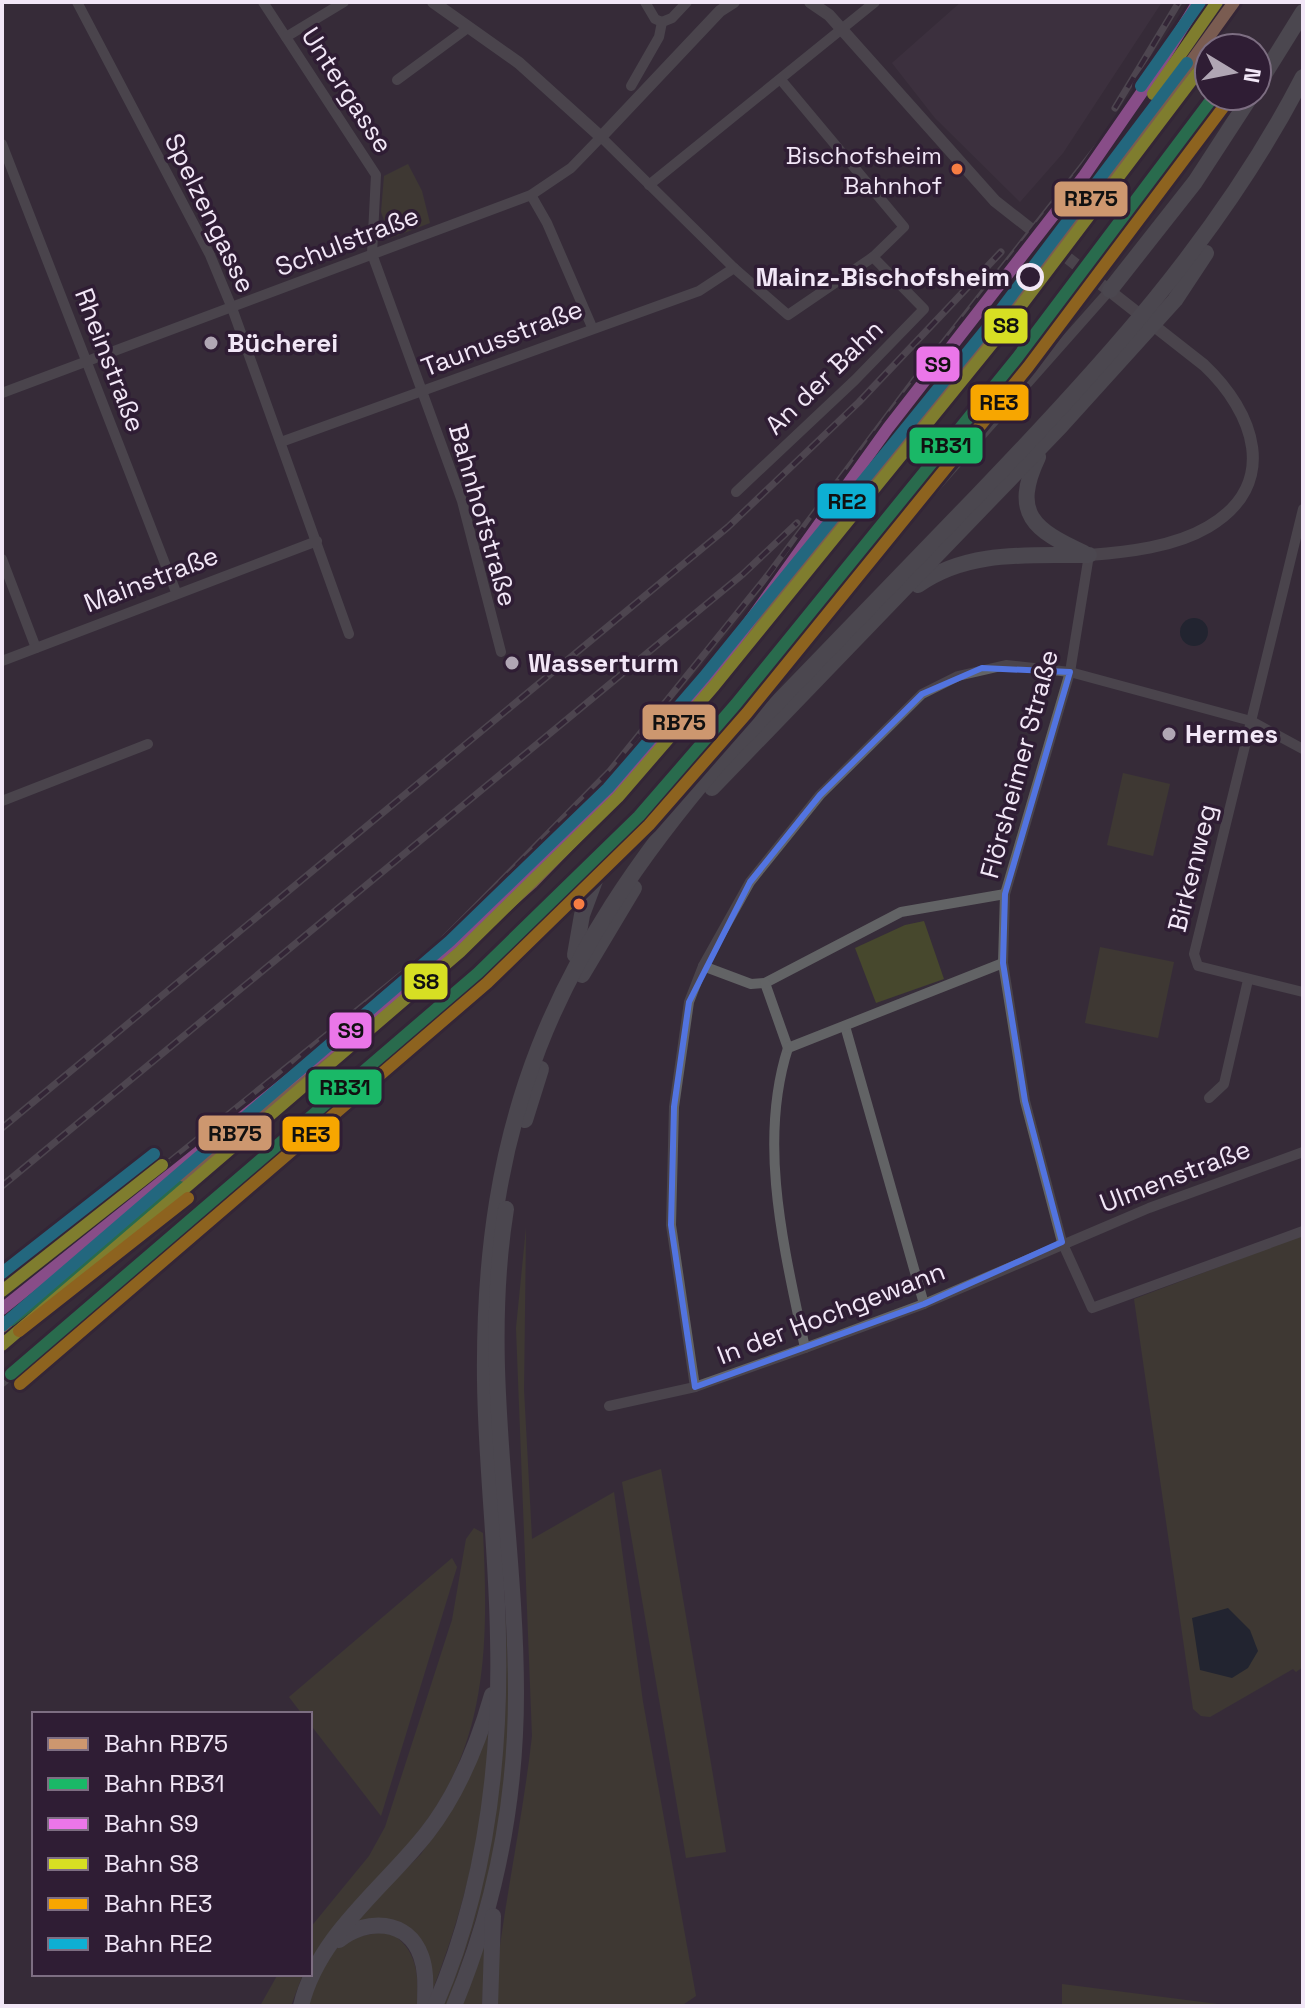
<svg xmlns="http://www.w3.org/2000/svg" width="1305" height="2008" viewBox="0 0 1305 2008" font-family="'Space Grotesk',sans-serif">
<rect width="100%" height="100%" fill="#362c39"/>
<path fill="#443745" d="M961,2h201l-99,151 -43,49 -85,-84 -43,-55z"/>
<g fill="#47482d">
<path d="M408,164l14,27 8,32 -39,15 -10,-26 3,-36z"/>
<path d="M1123,773l47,11 -17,72 -46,-11z"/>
<path d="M924,921l20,58 -68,24 -21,-55 50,-23z"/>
<path d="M1100,947l74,15 -16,76 -73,-15z"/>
<path d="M526,1228l-2,162 8,149 82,-47 29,210 53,294 -15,10h-188c8,-91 29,-180 39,-270l-16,-408z"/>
<path d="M1303,1235v432l-7,5 -3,-3 -83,48 -9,-1 -8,-7 -59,-410z"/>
<path d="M661,1469l65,383 -40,6 -64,-376z"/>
<path d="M474,1528l9,5c5,101 6,201 -56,287 -35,50 -80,91 -117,140v-32l59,-72 16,-29 67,-207 14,-81z"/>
<path d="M500,1544c6,82 14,162 5,244 -8,75 -34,147 -58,218h-5l37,-114z"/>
<path d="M452,1558l5,9 -76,249 -71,-92v-10h-8l-13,-17z"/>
<path d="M488,1732c-1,90 -25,181 -58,265l-17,-63 -71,-1 79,-79 41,-62z"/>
<path d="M389,1932c29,17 30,43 28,74h-110c21,-51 22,-69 82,-74z"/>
<path d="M487,1933l-5,73h-22z"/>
<path d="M278,1974h25l-12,32h-31z"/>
<path d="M1062,1984l171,22h-171z"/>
</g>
<g fill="#0a1c26">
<circle cx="1194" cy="632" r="14"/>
<path d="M1228,1608l22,22 8,21 -10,17 -16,10 -32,-8 -8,-52z"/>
</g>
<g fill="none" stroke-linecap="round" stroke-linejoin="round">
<g stroke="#626365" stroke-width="10">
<path d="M77,2l133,253 22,53 117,326"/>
<path d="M263,2l113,173 -4,79 90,247 39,151"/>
<path d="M645,2l10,17 7,3"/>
<path d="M662,22l10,-4 15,-16"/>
<path d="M286,37l58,-35"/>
<path d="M397,80l72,-53"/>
<path d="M631,86l28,-49 3,-15"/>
<path d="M2,144l174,448"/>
<path d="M649,185l226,-183"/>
<path d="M531,195l16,28 45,104"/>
<path d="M2,393l529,-198 40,-27 30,-31 133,131 54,47 85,-58 31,-30 -123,-147"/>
<path d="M281,442l418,-151 35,-23"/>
<path d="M736,492l119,-112 69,-71 -51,-52"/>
<path d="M1303,509l-109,445 4,12 105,26"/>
<path d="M1089,555l-19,117 -65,222 -2,69 22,138 37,141 30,66 211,-77"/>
<path d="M2,559l34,89"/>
<path d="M2,661l315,-120"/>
<path d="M756,690l354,-400"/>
<path d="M2,801l146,-57"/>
<path d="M703,966l48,18 14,-1 136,-71 104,-18"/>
<path d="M765,983l23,65"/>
<path d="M845,1026l79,278"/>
<path d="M788,1048c-31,96 -3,204 17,300"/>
<path d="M788,1048l215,-85"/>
<path d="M1209,1098l15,-14 24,-104"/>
<path d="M2,1382l471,-405 73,-58 19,-24 35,-28 129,-147"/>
<path d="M695,1387l-24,-162 3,-118 15,-105 14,-36 47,-84 70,-87 102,-101 36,-18 48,-11 64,7 181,49 52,28"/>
<path d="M609,1406l86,-19 110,-39 119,-44 225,-96 154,-56"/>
</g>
<g stroke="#626365" stroke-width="12">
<path d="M433,2l86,61 82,74 119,-126 14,-9"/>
<path d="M810,2l19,13 166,186 209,164c50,47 77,119 4,162 -34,20 -80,25 -119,28"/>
</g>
<g stroke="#64686a" stroke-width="16">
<path d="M1257,86l46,-74"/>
<path d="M1110,290l85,-108 56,-86"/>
<path d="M1038,457c-27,57 -4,73 46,96"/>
<path d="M918,585c51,-36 112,-29 171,-30"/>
<path d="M698,777l60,-89"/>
<path d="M712,788l349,-362 114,-126 31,-47"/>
<path d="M575,955l7,-40 18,-48"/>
<path d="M582,975l52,-87"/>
<path d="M525,1120l16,-51"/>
<path d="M339,1940c27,-22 69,-21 82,16 6,16 4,34 4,50"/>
<path d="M301,2006c17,-71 83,-118 126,-173 32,-41 51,-89 65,-138"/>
<path d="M435,2006c50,-116 66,-242 63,-368 -1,-86 -12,-171 -13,-257 -3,-259 68,-424 235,-619 86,-88 171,-177 257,-266 124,-129 243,-258 326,-419"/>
<path d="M454,2006c41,-99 62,-206 62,-313 0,-161 -36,-324 -10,-484"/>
<path d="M490,2006l3,-90"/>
</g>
<defs>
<g id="rail">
<path d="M1115,108l64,-106"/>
<path d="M2,1128l726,-601 131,-125 142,-150"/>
<path d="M2,1186l741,-612 54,-51"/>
<path d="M2,1297l434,-350 174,-176 158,-196 151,-201 232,-295"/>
</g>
</defs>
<use href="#rail" stroke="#68646a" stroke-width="7"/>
<use href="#rail" stroke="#2f1d34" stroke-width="4" stroke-dasharray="12" stroke-linecap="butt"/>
<defs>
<path id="rail-1" d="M2,1327l310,-258 73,-56 147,-130 64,-66 117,-134 392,-502 129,-179"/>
<g id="rail-2">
<path d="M11,1320l169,-133"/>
<path d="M11,1374l467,-401 161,-157 97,-112 281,-346 197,-262"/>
</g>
<path id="rail-3" d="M2,1309l378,-302 119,-105 119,-121 111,-131 159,-222 196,-252 67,-97 47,-77"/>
<g id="rail-4">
<path d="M1153,94l64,-92"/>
<path d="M2,1291l160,-126"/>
<path d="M2,1345l458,-393 158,-155 96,-111 281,-346 203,-268"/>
</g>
<g id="rail-5">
<path d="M19,1331l169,-133"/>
<path d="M20,1384l467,-401 162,-158 98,-112 281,-346 203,-270"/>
</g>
<g id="rail-6">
<path d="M1141,86l59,-84"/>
<path d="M2,1273l152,-119"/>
<path d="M2,1326l448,-385 158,-153 96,-111 280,-345 203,-269"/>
</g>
</defs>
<use href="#rail-1" stroke="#2f1d34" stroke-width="18"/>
<use href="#rail-2" stroke="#2f1d34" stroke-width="18"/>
<use href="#rail-3" stroke="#2f1d34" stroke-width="18"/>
<use href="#rail-4" stroke="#2f1d34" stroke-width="18"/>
<use href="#rail-5" stroke="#2f1d34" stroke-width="18"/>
<use href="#rail-6" stroke="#2f1d34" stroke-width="18"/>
<use href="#rail-1" stroke="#cd976f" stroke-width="12"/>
<use href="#rail-2" stroke="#1ab867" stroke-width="12"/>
<use href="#rail-3" stroke="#eb76e9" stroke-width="12"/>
<use href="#rail-4" stroke="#d7df23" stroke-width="12"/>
<use href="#rail-5" stroke="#f7a600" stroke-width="12"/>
<use href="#rail-6" stroke="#0dafd3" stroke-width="12"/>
</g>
<path d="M0 0H1305V2008H0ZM982,668l88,4 -65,222 -2,69 22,138 37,141 -138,62 -229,83 -24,-162 3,-118 15,-105 61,-120 70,-87 102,-101z" fill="#362c39" fill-opacity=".55" fill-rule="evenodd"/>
<path fill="none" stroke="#5274e0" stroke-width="6" stroke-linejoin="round" d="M982,668l88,4 -65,222 -2,69 22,138 37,141 -138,62 -229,83 -24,-162 3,-118 15,-105 61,-120 70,-87 102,-101z"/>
<g fill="#f77d43" stroke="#2f1d34" stroke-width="3">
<circle cx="957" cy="169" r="7"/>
<circle cx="579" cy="904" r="7"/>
</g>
<circle fill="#2f1d34" stroke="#f2e7f7" stroke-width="4" cx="1030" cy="277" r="12"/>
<g fill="#b0a6b4" stroke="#2f1d34" stroke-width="3">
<circle cx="211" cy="343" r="8"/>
<circle cx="512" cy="663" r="8"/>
<circle cx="1169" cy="734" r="8"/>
</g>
<g text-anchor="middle" stroke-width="7" stroke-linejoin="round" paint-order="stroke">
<g font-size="24" fill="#f2e7f7" stroke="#2f1d34" text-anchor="end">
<text x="942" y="164">Bischofsheim<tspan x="942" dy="30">Bahnhof</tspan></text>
</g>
<g font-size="26" fill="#f2e7f7" stroke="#2f1d34">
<text transform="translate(347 90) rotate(57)" y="9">Untergasse</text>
<text transform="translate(210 213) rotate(64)" y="9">Spelzengasse</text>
<text transform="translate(347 241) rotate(-21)" y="9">Schulstraße</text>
<text transform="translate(502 338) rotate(-21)" y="9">Taunusstraße</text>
<text transform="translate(110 360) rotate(69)" y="9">Rheinstraße</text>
<text transform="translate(824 377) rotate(-44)" y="9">An der Bahn</text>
<text transform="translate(483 515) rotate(74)" y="9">Bahnhofstraße</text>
<text transform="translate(151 579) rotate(-21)" y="9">Mainstraße</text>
<text transform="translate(1019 764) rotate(-75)" y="9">Flörsheimer Straße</text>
<text transform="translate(1192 868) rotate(-76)" y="9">Birkenweg</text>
<text transform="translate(1175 1176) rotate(-21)" y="9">Ulmenstraße</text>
<text transform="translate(831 1313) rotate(-21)" y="9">In der Hochgewann</text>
</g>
<g font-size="26" font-weight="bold" fill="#f2e7f7" stroke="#2f1d34" text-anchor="end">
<text x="1010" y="286">Mainz-Bischofsheim</text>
</g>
<g font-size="26" font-weight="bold" fill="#f2e7f7" stroke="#2f1d34" text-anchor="start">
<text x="227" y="352">Bücherei</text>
<text x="528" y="672">Wasserturm</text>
<text x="1185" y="743">Hermes</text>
</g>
</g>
<g stroke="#2f1d34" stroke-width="3">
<rect x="1053" y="180" width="76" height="38" rx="8" fill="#cd976f"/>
<rect x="983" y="307" width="46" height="38" rx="8" fill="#d7df23"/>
<rect x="915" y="345" width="46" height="38" rx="8" fill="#eb76e9"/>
<rect x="969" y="383" width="61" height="39" rx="8" fill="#f7a600"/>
<rect x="908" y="426" width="76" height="39" rx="8" fill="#1ab867"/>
<rect x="816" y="482" width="61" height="38" rx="8" fill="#0dafd3"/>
<rect x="641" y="703" width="76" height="38" rx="8" fill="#cd976f"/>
<rect x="403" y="962" width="46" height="39" rx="8" fill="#d7df23"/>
<rect x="328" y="1011" width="45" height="39" rx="8" fill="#eb76e9"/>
<rect x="307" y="1068" width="76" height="38" rx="8" fill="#1ab867"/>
<rect x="197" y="1114" width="76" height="38" rx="8" fill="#cd976f"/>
<rect x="281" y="1115" width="60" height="38" rx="8" fill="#f7a600"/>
</g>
<g font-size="22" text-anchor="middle" font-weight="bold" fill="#111">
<text x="1091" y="206">RB75</text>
<text x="1006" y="333">S8</text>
<text x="938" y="372">S9</text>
<text x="999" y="410">RE3</text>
<text x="946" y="453">RB31</text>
<text x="847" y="509">RE2</text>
<text x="679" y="730">RB75</text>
<text x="426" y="989">S8</text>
<text x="351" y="1038">S9</text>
<text x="345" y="1095">RB31</text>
<text x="235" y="1141">RB75</text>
<text x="311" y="1142">RE3</text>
</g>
<rect width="1305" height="2008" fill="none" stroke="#f2e7f7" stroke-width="8"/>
<rect x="32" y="1712" width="280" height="264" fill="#2f1d34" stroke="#7d6e82" stroke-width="2"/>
<rect x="48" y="1738" width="40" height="12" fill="#cd976f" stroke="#7d6e82" stroke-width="2"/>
<text x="104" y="1752" font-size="24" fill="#f2e7f7">Bahn RB75</text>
<rect x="48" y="1778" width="40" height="12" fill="#1ab867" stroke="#7d6e82" stroke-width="2"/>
<text x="104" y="1792" font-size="24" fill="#f2e7f7">Bahn RB31</text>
<rect x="48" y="1818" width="40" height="12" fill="#eb76e9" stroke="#7d6e82" stroke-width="2"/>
<text x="104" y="1832" font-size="24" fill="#f2e7f7">Bahn S9</text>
<rect x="48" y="1858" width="40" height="12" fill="#d7df23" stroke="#7d6e82" stroke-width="2"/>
<text x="104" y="1872" font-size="24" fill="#f2e7f7">Bahn S8</text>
<rect x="48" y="1898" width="40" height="12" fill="#f7a600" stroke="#7d6e82" stroke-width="2"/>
<text x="104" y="1912" font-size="24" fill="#f2e7f7">Bahn RE3</text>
<rect x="48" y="1938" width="40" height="12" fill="#0dafd3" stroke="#7d6e82" stroke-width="2"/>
<text x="104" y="1952" font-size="24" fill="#f2e7f7">Bahn RE2</text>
<g transform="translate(1233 72) rotate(100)"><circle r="38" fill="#2f1d34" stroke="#7d6e82" stroke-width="2"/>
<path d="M0-6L14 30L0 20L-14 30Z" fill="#b0a6b4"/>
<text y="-12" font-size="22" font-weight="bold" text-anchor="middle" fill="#f2e7f7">N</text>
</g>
</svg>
